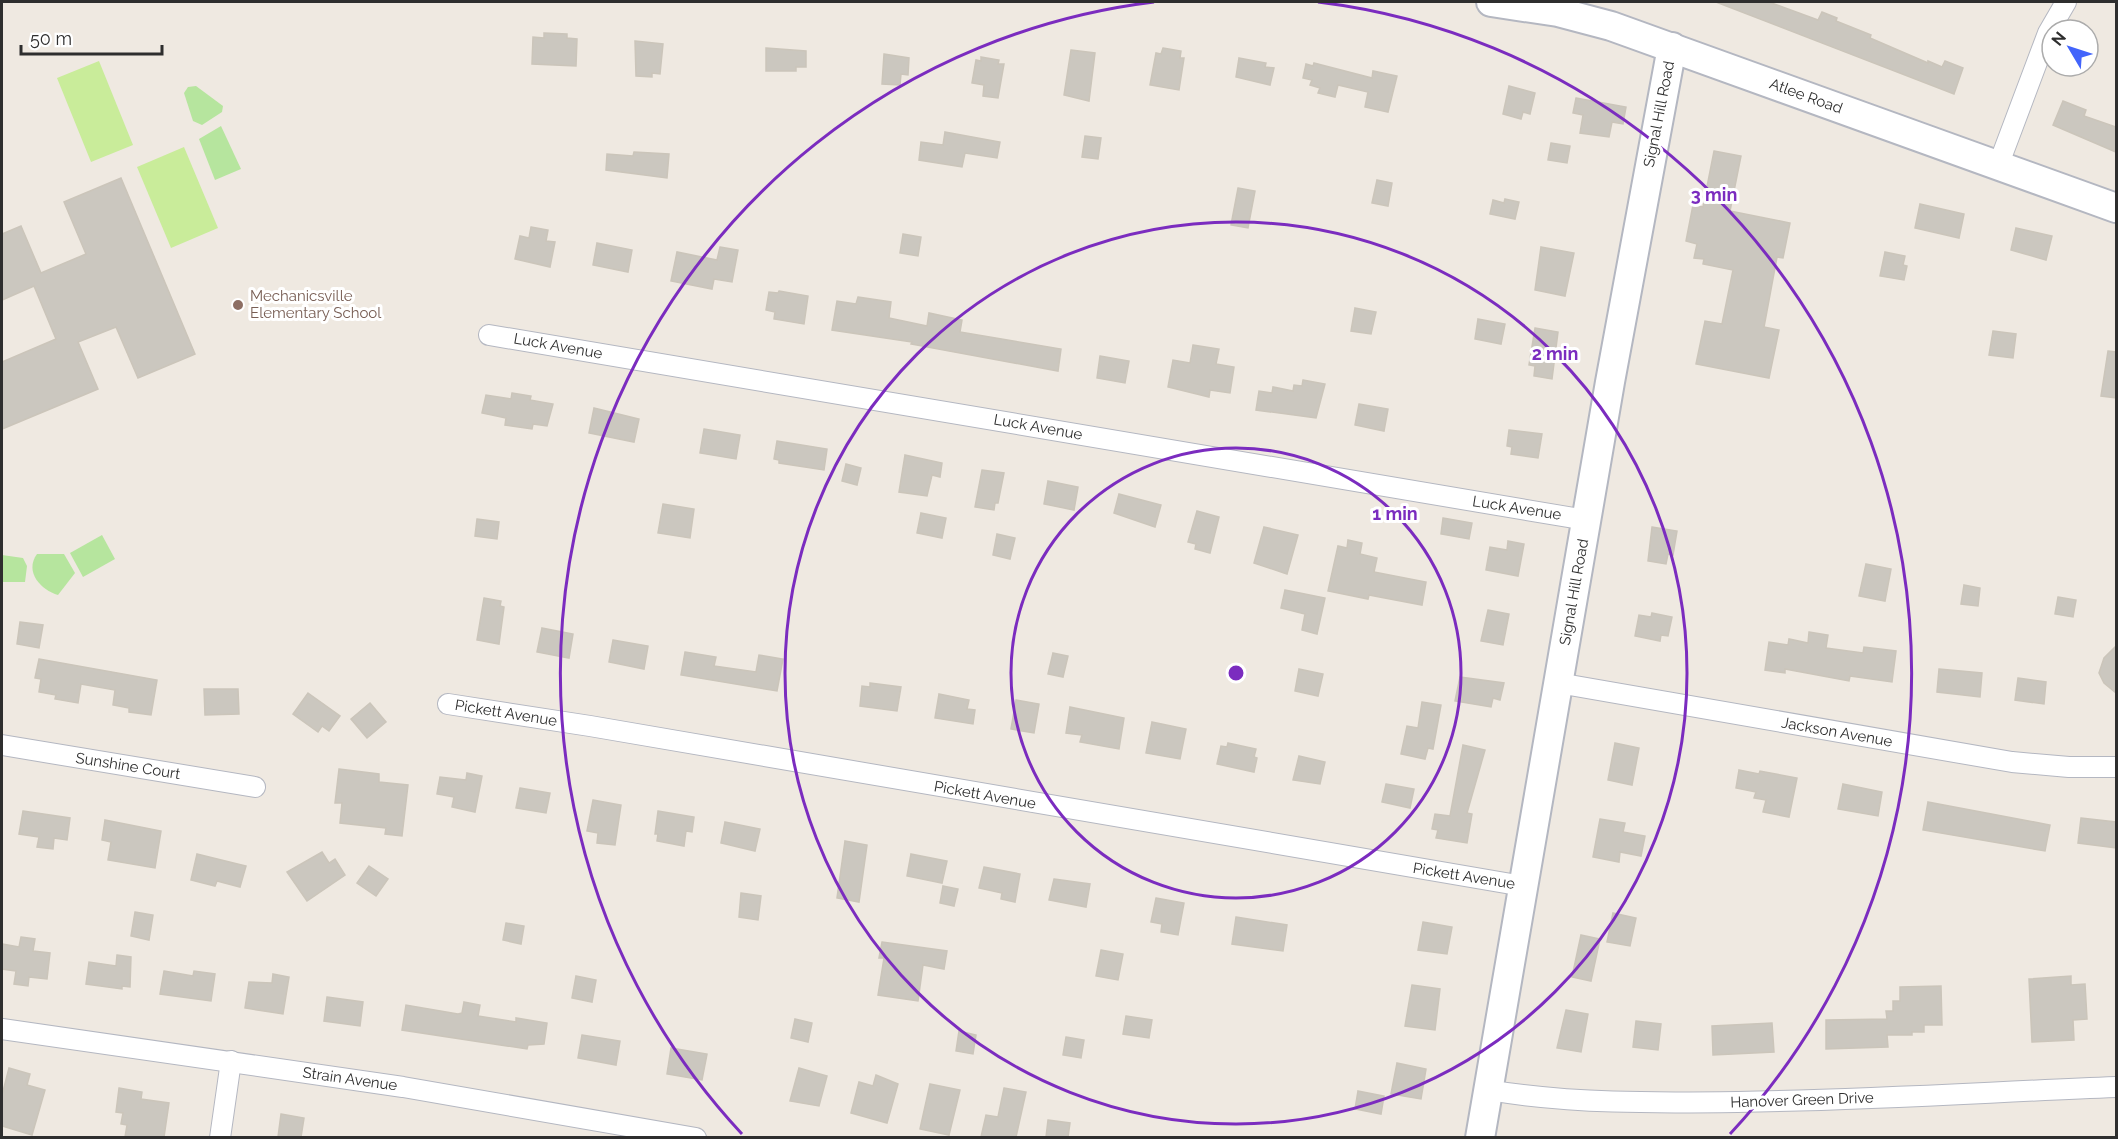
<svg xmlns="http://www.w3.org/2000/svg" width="2118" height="1139" viewBox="0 0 2118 1139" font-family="Raleway,sans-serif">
<rect width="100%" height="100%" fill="#efe9e1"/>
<g fill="#b6e59e">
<path d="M196,86l27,20 -1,6 -20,13 -9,-4 -9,-28 4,-6z"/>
<path d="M221,126l20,43 -26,11 -16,-41z"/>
<path d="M102,535l13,24 -32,18 -13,-24z"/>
<path d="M37,554h27l11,19 -17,22c-17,-5 -34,-23 -21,-41z"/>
<path d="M2,555l21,3 4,8 -2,16h-23z"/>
</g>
<g fill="#c9ec9a">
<path d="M99,61l34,84 -42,17 -34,-84z"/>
<path d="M184,147l34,81 -47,20 -34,-81z"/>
</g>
<g fill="#cbc7bf" stroke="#cbc5ba" stroke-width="1.5">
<path d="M1716,2h53l49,18 4,-8 15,6 -1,3 35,14 -1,3 58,25v-2l14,6 3,-6 18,7 -9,26z"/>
<path d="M544,33l23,1v4l10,1 -1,27 -44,-2 1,-27 11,1z"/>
<path d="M635,41l28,3 -3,30 -8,-1v4l-16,-1z"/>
<path d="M766,48l40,3v16h-10v4h-30z"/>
<path d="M1163,48l18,3 -1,7h4l-5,32 -29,-5 6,-32 5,1z"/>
<path d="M1071,50l24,3 -6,48 -25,-6z"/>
<path d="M884,54l25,4 -1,17 -7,-1 -1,11 -18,-1z"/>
<path d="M981,57l18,3 -1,4h6l-6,34 -15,-2 1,-11 -12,-2 4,-23 5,1z"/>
<path d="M1239,58l27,5 -1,4 9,1 -4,17 -34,-8z"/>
<path d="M1314,63l58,15 1,-7 24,5 -9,36 -23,-5 3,-15 -30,-7 -3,12 -17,-4 2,-5 -10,-3 2,-5 -9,-2 3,-14 7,2z"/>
<path d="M1509,86l26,7 -5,21 -7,-2 -2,7 -18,-5z"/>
<path d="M1576,98l50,9 -3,17 -11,-2 -3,15 -29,-4 3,-18 -10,-2z"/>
<path d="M2063,101l23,9 -2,6 32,11v25l-63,-27z"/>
<path d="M945,132l55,10 -3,16 -32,-5 -3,14 -43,-7 2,-18 22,3z"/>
<path d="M1085,136l16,2 -3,21 -16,-2z"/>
<path d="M1551,143l19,3 -3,17 -19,-3z"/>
<path d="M1714,151l27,5 -11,55 60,12 -7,35 -6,-1 -13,70 15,3 -10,48 -73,-14 9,-43 17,3 11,-54 -30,-6 1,-5 -10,-1 3,-14 -11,-3 7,-36 10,2z"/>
<path d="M634,152l35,2 -2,24 -61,-8 1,-16 26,2z"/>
<path d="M121,178l74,176 -57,24 -22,-51 -38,15 20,47 -96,40v-67l54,-23 -22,-53 -32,14v-66l19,-8 20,47 45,-19 -22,-52z"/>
<path d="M1377,180l15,3 -4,23 -16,-3z"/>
<path d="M1238,188l17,3 -7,37 -17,-3z"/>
<path d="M1505,199l14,3 -4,17 -25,-5 3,-14 11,3z"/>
<path d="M1920,204l44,10 -5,24 -44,-10z"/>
<path d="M531,227l17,3 -2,11 9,1 -5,25 -35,-8 5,-23 9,2z"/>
<path d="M2016,228l36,8 -6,24 -35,-10z"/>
<path d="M903,234l18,3 -3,19 -18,-3z"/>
<path d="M597,243l35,7 -4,22 -35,-7z"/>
<path d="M720,247l18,3 -6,32 -18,-3 -2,10 -41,-8 6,-29 40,8z"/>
<path d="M1541,247l33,6 -9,43 -30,-6z"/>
<path d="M1885,252l20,4 -2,9 4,1 -3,14 -24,-4z"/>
<path d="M779,291l29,5 -4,28 -30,-5 1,-7 -9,-2 3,-18 9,1z"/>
<path d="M858,297l33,5 -2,16 38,8 2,-13 33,7 -2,12 101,17 -3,22 -147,-27 1,-2 -80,-12 5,-29 19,3z"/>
<path d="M1355,308l21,4 -5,22 -20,-3z"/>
<path d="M1478,319l27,5 -4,20 -26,-5z"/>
<path d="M1535,328l23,4 -6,47 -18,-3 1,-10 -6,-1z"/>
<path d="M1993,331l23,3 -3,24 -24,-3z"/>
<path d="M1193,345l26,4 -3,15 18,3 -4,26 -20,-3 -1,7 -41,-10 5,-27 17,3z"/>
<path d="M2108,351l8,1v46l-15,-2z"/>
<path d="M1100,356l29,5 -4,22 -28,-5z"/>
<path d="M1303,380l22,4 -9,34 -60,-8 3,-19 13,2 1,-6 20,4 1,-6 8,1z"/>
<path d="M512,393l19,3 -1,4 23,4 -6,22 -14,-2 -1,5 -27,-4 1,-7 -24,-5 4,-18 25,4z"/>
<path d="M1359,404l29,5 -4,22 -29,-6z"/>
<path d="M594,408l45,11 -5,23 -45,-9z"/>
<path d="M704,429l36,6 -4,24 -36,-6z"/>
<path d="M1509,430l33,4 -4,24 -27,-4 1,-7 -5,-1z"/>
<path d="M777,441l50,8 -3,21 -45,-7v-3l-5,-1z"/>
<path d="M905,455l37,8 -2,14 -8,-2 -5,21 -28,-4z"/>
<path d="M846,464l15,4 -4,17 -15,-4z"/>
<path d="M982,470l22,3 -6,30h-3l-1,7 -19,-3z"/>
<path d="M1048,481l30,6 -4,23 -30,-6z"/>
<path d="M1119,494l42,11 -6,22 -41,-14z"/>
<path d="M663,504l31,5 -4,29 -32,-5z"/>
<path d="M1197,511l22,6 -9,36 -15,-4 1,-5 -8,-2z"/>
<path d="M921,513l25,5 -4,20 -25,-5z"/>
<path d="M1443,518l29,5 -3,16 -28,-5z"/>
<path d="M477,519l22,3 -2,17 -22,-3z"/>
<path d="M1264,527l34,8 -11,39 -33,-11z"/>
<path d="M1652,527l25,4 -4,24 -5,-1 -2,10 -18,-3z"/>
<path d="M997,534l18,4 -5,21 -17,-4z"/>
<path d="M1348,540l14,3 -2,11 17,4 -3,14 52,10 -4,23 -53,-10 -1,4 -40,-8 10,-45 9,2z"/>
<path d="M1508,541l16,3 -6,32 -32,-6 4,-23 17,3z"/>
<path d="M1866,564l25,5 -6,32 -26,-5z"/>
<path d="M1964,585l16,3 -2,18 -17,-2z"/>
<path d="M1285,590l40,8 -8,36 -15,-4 3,-16 -24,-6z"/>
<path d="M2058,597l18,3 -3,17 -18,-3z"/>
<path d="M484,598l17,3 -1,5 4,1 -5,37 -22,-4z"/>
<path d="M1488,610l21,4 -6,31 -22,-4z"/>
<path d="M1652,613l20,4 -4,19 -7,-1 -1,6 -25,-5 4,-21 12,2z"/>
<path d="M20,622l23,3 -4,23 -22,-4z"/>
<path d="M542,628l31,6 -4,24 -32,-6z"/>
<path d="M1809,632l19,3 -2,13 37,5 1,-6 32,4 -4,31 -42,-6 -1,5 -64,-12v4l-20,-3 4,-28 19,3 1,-6 19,4z"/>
<path d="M613,640l35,6 -4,23 -35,-7z"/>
<path d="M2116,646v47l-12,-10 -5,-10 5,-15z"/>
<path d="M685,652l31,5 -2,9 42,6 3,-17 24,4 -6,32 -96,-16z"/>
<path d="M1053,653l15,3 -5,21 -15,-3z"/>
<path d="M39,659l118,21 -6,35 -22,-3v-4l-16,-3 2,-15 -34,-6 -3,19 -23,-4 1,-4 -17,-3 2,-13 -6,-1z"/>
<path d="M1299,669l24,5 -5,22 -23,-5z"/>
<path d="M1939,669l43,4 -2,24 -43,-5z"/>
<path d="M1460,677l44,6 -4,17 -7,-2 -2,9 -36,-6z"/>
<path d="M2018,678l28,4 -2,22 -29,-4z"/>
<path d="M870,683l31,4 -4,24 -37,-5 2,-20 8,1z"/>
<path d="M204,689h34l1,25 -34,1z"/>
<path d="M308,693l32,23 -11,15 -7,-5 -4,6 -25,-18z"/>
<path d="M939,694l30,6 -2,9 8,1 -2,14 -38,-6z"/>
<path d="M1016,700l23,4 -5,29 -23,-4z"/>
<path d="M1422,702l19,3 -8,44 -5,-1 -3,11 -24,-5 6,-28 11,2z"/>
<path d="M370,703l16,19 -19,16 -16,-19z"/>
<path d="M1070,707l54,11 -5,31 -39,-7 2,-7 -16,-2z"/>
<path d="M1152,722l34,7 -6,30 -34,-6z"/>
<path d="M1228,743l28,6 -2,8 3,1 -3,14 -37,-8 4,-18 6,1z"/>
<path d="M1615,743l24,5 -7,37 -24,-5z"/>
<path d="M1463,745l22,5 -18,63 5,1 -5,29 -31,-5 2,-8 -6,-1 3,-15 15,2z"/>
<path d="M1299,756l26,6 -5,22 -27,-4z"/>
<path d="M339,769l40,5v8l29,3 -6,51 -17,-2 1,-6 -46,-5 2,-20h-7z"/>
<path d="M1739,770l20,4 1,-3 37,7 -8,39 -26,-5 3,-12 -12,-2 2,-6 -20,-4z"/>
<path d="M467,773l15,3 -7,36 -23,-5 2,-10 -17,-3 3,-17 26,3z"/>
<path d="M1386,784l28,5 -4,19 -28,-6z"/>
<path d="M1843,784l39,8 -4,24 -40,-7z"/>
<path d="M520,788l30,5 -4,20 -30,-5z"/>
<path d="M593,800l28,5 -6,40 -18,-2 1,-10 -11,-2z"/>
<path d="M1928,802l122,23 -5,26 -122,-21z"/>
<path d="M23,811l47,7 -3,22 -13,-2 -1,11 -16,-2 2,-10 -20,-3z"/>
<path d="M658,811l36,6 -2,15 -6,-1 -2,15 -27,-5 1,-7h-3z"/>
<path d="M2081,818l35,4v26l-38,-5z"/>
<path d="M1600,819l25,4 -2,9 22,4 -4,20 -21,-4 -1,10 -26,-5z"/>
<path d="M105,820l56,11 -6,37 -47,-8 3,-18 -9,-2z"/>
<path d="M725,822l35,7 -5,22 -34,-8z"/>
<path d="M845,841l22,4 -8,57 -22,-4z"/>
<path d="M322,852l7,11 6,-4 10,16 -38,26 -20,-29z"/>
<path d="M197,854l49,12 -6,21 -23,-6 -2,5 -24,-6z"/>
<path d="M911,854l36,7 -5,22 -35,-7z"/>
<path d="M369,866l19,13 -12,17 -19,-13z"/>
<path d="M984,867l36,7 -5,28 -14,-3 1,-6 -23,-5z"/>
<path d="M1054,879l36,5 -4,23 -37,-7z"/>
<path d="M943,886l15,3 -4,17 -14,-3z"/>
<path d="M741,893l20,3 -3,24 -19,-3z"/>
<path d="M1156,898l28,5 -6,32 -17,-3 1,-8 -11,-2z"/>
<path d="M135,912l18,3 -4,25 -18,-4z"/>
<path d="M1613,913l23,5 -6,28 -23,-4z"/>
<path d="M1236,917l51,8 -4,26 -51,-7z"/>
<path d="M1423,922l29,5 -5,27 -29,-4z"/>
<path d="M506,923l18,3 -3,18 -18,-4z"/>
<path d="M1581,935l19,4 -9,42 -19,-4z"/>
<path d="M21,937l14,2 -2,12 17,2 -3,26 -18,-2 -1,9 -14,-2 2,-13 -14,-2v-25l17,3z"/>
<path d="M882,942l65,9 -3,18 -21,-4 -5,36 -40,-6 6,-37h-5z"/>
<path d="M1101,950l22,4 -5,26 -22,-4z"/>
<path d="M117,955l14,2 -1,30 -8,-1v3l-36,-5 3,-22 27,4z"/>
<path d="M164,971l29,5 1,-5 21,3 -4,27 -51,-7z"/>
<path d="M273,974l16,3 -6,37 -38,-6 4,-26 23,1z"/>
<path d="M576,976l20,4 -4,22 -20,-4z"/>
<path d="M2071,976v9l14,-1 2,35 -14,1 1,20 -42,2 -3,-63z"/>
<path d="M1412,985l28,4 -5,41 -30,-4z"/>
<path d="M1941,986l1,39h-18v7h-12v3h-25l1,12 -62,2v-29l61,-1 -1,-8h7v-10h7v-14z"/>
<path d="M327,997l36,5 -3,24 -36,-5z"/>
<path d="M464,1002l16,3 -2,11 38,6v-4l31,5 -3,21 -16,1 -1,4 -125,-19 4,-25 52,9 4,-1z"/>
<path d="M1566,1010l22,4 -7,38 -24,-4z"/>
<path d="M1126,1016l26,4 -3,18 -26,-4z"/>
<path d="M795,1019l17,4 -4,19 -17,-4z"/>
<path d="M1636,1021l25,3 -3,26 -25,-3z"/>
<path d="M1772,1023l2,29 -61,3 -1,-29z"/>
<path d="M959,1031l17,4 -3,19 -17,-3z"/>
<path d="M582,1035l38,6 -4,24 -38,-7z"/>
<path d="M1066,1037l18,3 -3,18 -18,-3z"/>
<path d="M671,1048l36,6 -5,26 -35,-6z"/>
<path d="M1397,1063l29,6 -5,30 -30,-5z"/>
<path d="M9,1068l21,6 -3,11 18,5 -13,45 -30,-9v-31z"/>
<path d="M799,1068l28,8 -8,30 -29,-5z"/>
<path d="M876,1075l22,9 -11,39 -36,-10 8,-31 14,4z"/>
<path d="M930,1084l30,6 -11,45 -29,-6z"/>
<path d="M119,1088l23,4 -1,7 28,4 -5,34h-39l2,-12 -6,-1 2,-11 -7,-1z"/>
<path d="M1004,1088l22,4 -10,45h-35l5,-22 12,2z"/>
<path d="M1358,1091l26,5 -3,18 -26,-5z"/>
<path d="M281,1114l23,4 -3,19h-23z"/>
<path d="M1048,1120l22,3 -2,14h-22z"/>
</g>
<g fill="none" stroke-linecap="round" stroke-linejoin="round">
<defs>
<g id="street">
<path d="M1998,166l50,-133 18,-31"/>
<path d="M489,335l1097,185"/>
<path d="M1558,683l454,79 57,5h47"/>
<path d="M448,704l142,22 933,160"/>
<path d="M2,745l253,42"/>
<path d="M2,1029l401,58 293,51"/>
<path d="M1488,1090c84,14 166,13 250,12 126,-2 252,-10 378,-15"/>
<path d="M220,1138l11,-77"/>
</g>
<g id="secondary">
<path d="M1491,2l67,10 53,14 505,182"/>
<path d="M1480,1138l130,-756 62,-335"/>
</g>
</defs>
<use href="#street" stroke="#b4b7c1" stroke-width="22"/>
<use href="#secondary" stroke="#b4b7c1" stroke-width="32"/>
<use href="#street" stroke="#fff" stroke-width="20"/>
<use href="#secondary" stroke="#fff" stroke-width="28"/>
</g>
<g fill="none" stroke="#7b2cbf" stroke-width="3">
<circle cx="1236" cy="673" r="225"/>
<circle cx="1236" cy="673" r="451"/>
<path d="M742 1134A676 676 0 0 1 1154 2M1318 2A676 676 0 0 1 1730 1134"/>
</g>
<circle fill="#8d6e63" stroke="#fff" stroke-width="2" cx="238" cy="305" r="6"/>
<g text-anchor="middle" stroke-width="6" stroke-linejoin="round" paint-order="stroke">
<g font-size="15" fill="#2e2e2e" stroke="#fff">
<text transform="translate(1806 96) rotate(20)" y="5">Atlee Road</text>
<text transform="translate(1659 114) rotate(-79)" y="5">Signal Hill Road</text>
<text transform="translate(558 346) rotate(10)" y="5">Luck Avenue</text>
<text transform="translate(1038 427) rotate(10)" y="5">Luck Avenue</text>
<text transform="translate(1517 508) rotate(9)" y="5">Luck Avenue</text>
<text transform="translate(1574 592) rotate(-80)" y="5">Signal Hill Road</text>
<text transform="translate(506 713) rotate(9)" y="5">Pickett Avenue</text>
<text transform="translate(1837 732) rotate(10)" y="5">Jackson Avenue</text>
<text transform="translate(128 766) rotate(9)" y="5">Sunshine Court</text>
<text transform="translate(985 795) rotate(10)" y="5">Pickett Avenue</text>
<text transform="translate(1464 876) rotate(9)" y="5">Pickett Avenue</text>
<text transform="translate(350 1079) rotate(8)" y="5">Strain Avenue</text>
<text transform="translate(1802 1100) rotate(-2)" y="5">Hanover Green Drive</text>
</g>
<g font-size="15" fill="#785e54" stroke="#fff" text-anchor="start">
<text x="250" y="301">Mechanicsville<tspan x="250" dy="17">Elementary School</tspan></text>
</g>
</g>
<circle cx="1236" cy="673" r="9" fill="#7b2cbf" stroke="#fff" stroke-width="3"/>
<g font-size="18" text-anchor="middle" font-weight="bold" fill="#7b2cbf" stroke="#fff" stroke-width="6" stroke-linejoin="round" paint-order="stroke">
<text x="1714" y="201">3 min</text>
<text x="1555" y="360">2 min</text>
<text x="1395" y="520">1 min</text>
</g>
<rect width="2118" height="1139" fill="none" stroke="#2e2e2e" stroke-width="6"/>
<g transform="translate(2070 48) rotate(309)"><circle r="28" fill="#ffffff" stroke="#ababab" stroke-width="1.5"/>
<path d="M0-4.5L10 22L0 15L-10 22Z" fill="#4264fb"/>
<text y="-9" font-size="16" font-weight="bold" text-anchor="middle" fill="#2e2e2e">N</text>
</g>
<path d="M21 45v9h141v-9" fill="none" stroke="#2e2e2e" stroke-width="3"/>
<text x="30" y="45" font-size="18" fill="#2e2e2e" stroke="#ffffff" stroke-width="4.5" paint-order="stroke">50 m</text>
</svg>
